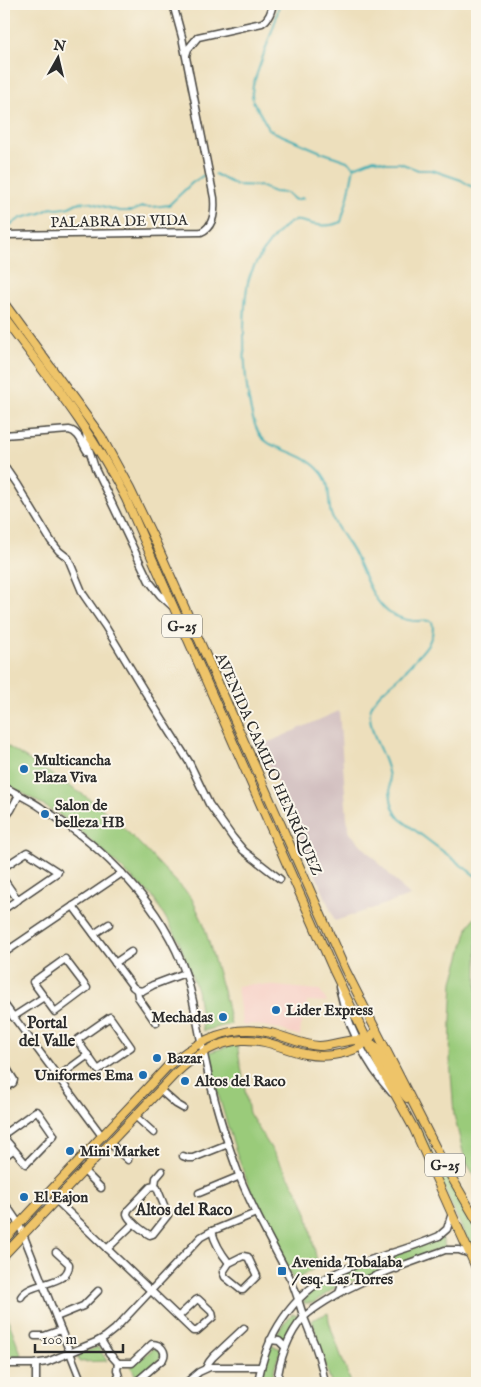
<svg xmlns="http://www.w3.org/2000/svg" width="481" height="1387" viewBox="0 0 481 1387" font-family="'IM FELL English',serif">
<rect width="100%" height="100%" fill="#fbf7ec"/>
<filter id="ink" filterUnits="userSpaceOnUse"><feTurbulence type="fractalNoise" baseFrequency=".02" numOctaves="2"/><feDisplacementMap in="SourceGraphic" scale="10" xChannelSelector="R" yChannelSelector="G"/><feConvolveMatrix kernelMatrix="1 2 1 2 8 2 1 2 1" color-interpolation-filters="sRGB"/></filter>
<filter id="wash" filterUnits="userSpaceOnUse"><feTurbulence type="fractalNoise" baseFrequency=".0096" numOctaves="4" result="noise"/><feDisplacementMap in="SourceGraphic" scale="20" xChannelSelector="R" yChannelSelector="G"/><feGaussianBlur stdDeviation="1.12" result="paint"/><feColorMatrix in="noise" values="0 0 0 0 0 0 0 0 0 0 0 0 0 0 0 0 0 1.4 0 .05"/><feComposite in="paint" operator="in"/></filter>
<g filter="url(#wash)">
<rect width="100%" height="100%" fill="#eddfbc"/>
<path fill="#f7d1c7" d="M253,984l67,6 7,12 -20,-1v6h-4l-3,29 -25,-8 -25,-4 -8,1 -5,-39z"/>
<path fill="#d2bfc0" d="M339,711l8,107 3,15 60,63 -75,25 -50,-121 -25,-54z"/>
<g fill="#9acb7a" stroke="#627b52">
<path d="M4,744l92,59 38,35 57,59 12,25 23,79 5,23 -28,7 -6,-41 -19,-51 -24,-41 -77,-70 -19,-14 -54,-32z"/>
<path d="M477,915v265l-12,-20 -11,-45 -4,-56 1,-39 2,-38 16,-57z"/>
<path d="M237,1044l12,69 51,82 7,18 11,53 -24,15c-16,-33 -34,-66 -47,-100 -17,-42 -28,-86 -41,-128z"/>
<path d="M414,1116l22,44 41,70v32l-36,-80z"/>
<path d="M442,1238l3,9 -47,17 -3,-1 -2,-3 2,-6z"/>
<path d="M386,1257l5,10 -47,17v-5l-4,-6z"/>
<path d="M335,1278l3,6 -2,3 -23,16h-9l-1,-1 5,-7 23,-16z"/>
<path d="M4,1309l18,47h-18z"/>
<path d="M328,1313l1,8 3,10 19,52h-20l-19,-63z"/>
<path d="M292,1314h4l3,3 -15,26 -9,-5 9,-15z"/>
<path d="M271,1345l10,4 -6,17 -3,17h-10l2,-14z"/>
<path d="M98,1347l9,14 -28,1 -2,-7z"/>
<path d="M154,1348l5,2 3,4 -3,6 -22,18 -6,-11z"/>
</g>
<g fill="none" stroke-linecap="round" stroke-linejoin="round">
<g stroke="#3aacb2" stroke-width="2">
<path d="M279,4l-3,15 -23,66 -1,9 1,7 16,28 5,3 47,20 26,9 7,6 -6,30 -7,25c-7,3 -16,4 -23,3 -15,-1 -20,-11 -35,3 -13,12 -31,37 -35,54 -7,33 -6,127 13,155 3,3 6,5 9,7 16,7 38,13 50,27 12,13 7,27 11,43 4,13 14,24 21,36 12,21 17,46 36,62 7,5 21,9 29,9 6,0 10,-2 15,1 5,18 -11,30 -21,42 -5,5 -8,10 -13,14 -11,10 -30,22 -28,39 1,20 14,36 18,55 4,17 -1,32 12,47l77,58"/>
<path d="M354,167l20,-8 13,4h13l18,7h14l29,10 16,10"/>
<path d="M215,174l21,11 24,1 14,6 13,1 8,7 8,-2"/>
<path d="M4,225l8,-1 9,-6 20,-5 10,-5 7,1 11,-2 8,-4 12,-1 30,9h13l10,-4h11l16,-2 23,-22 12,-8"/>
</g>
</g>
</g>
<g filter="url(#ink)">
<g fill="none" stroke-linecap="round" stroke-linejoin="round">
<defs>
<g id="minor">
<path d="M186,55l2,-6 10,-12 64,-14c7,-4 9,-11 11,-19"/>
<path d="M4,235l197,-3c13,-5 14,-21 13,-34l-32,-161 -9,-33"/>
<path d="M86,431l1,12 8,25 54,113 11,14 12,11"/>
<path d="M4,435l65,-5c10,2 13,13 18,21"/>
<path d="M4,466l13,19 34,56 8,10 9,7 15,36 22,32 38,63 46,73 20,42 24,34 11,13 36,28"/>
<path d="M4,787c13,7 27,13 39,22 61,38 120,97 143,166 9,27 12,56 19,84 8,39 20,78 34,116 14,36 34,70 52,105 5,11 8,23 12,35 2,6 5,12 7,18 7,16 12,33 15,50"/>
<path d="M4,819l7,-9 8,-15"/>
<path d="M4,867l23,-15 31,20 -54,37"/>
<path d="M4,880l14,20"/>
<path d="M73,906l60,81 4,3 5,1 11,-6 32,-12"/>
<path d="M94,934l15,-10"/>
<path d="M4,953l118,-80"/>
<path d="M65,959l22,29 -32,24 -22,-30z"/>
<path d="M115,963l16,-11"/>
<path d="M339,987c8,38 27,77 53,106"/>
<path d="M137,990l1,7 18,26"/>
<path d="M4,1004l98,132"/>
<path d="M13,1017l31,-20"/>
<path d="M110,1017l21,30 -33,23 -21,-30z"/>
<path d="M4,1064l10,16 -1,3 -9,6"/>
<path d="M58,1077l30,-22"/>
<path d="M160,1090l16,14 7,4"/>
<path d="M135,1116l19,17"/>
<path d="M4,1134l32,-23 2,1 16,23 -28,29 -22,-26"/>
<path d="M110,1143l18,17"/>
<path d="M183,1156l5,2h5l35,-14"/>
<path d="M4,1157l9,-7"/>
<path d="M83,1170l18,18"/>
<path d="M155,1186l-5,1 -22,23c0,1 -1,3 -1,4 1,6 17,18 23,21l3,-1 15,-19 -11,-27 -2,-2 1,-8 6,-7"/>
<path d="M199,1193l41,-17"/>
<path d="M56,1200l137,131h4l16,-14 -1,-5 -14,-13 -2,1 -17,16"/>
<path d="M4,1202l15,22 63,159"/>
<path d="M212,1231c3,13 9,22 17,32"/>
<path d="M107,1249l27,-26"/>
<path d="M390,1253c-2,7 -1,13 7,16"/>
<path d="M243,1256l5,1 9,19 -14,14h-2l-16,-13 -2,-5 6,-9z"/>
<path d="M334,1274c7,6 9,11 5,19"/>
<path d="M21,1297c9,-16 49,-11 48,-33l-13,-12"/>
<path d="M56,1317l27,-11 15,-15"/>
<path d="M35,1336h9l17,-6"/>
<path d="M101,1340l8,13 9,10"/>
<path d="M270,1340l9,1 6,6"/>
<path d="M118,1363h14l20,-19c9,0 15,8 11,15l-28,24"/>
<path d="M118,1363l-1,7 4,13"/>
<path d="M4,1364h29l14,-2 49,-20 9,-5 10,-8 86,-92 11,-6 44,-18"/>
<path d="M36,1364v19"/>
<path d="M206,1368l3,-6 4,-5 31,-29"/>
<path d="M186,1383l13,-11 11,-5h51"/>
<path d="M258,1383c7,-46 34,-89 76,-109 34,-16 71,-23 105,-38l8,-7 5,-16"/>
<path d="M277,1383c2,-22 11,-49 27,-66 6,-6 14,-11 22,-16 36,-23 79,-36 119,-51h14l11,4"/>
</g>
<g id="major">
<path d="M4,303l97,133 29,53 26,54 189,426 100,197 32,55"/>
<path d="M4,318c43,58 89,115 122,181l207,470 45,94 36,66 63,141"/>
<path d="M4,1240l163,-173c30,-27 64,-44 104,-34 16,4 31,12 48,13 19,0 42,-15 58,2l17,33 13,17"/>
<path d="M4,1255l171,-181c19,-18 40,-32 67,-34 26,-1 40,9 63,14 14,3 28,2 42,-2 14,-4 22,-10 29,-23"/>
</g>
</defs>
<use href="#minor" stroke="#484641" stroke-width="9"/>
<use href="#major" stroke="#484641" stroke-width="10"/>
<use href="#minor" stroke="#fff" stroke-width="6"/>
<use href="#major" stroke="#eec469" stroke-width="8"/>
</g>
</g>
<g fill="#1f6fb2" stroke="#fbf7ec" stroke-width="2">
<circle cx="24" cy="769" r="5"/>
<circle cx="45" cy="814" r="5"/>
<circle cx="276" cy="1010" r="5"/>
<circle cx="223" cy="1017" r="5"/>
<circle cx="157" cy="1058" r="5"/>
<circle cx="143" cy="1075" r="5"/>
<circle cx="185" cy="1081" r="5"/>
<circle cx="70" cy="1151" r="5"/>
<circle cx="24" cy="1197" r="5"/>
<rect x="277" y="1266" width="10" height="10" rx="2.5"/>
</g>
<g text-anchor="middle" stroke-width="4" stroke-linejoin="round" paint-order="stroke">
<g fill="#fbf7ec" stroke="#696865" stroke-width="1">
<rect x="162" y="614.5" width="40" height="23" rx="4"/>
<rect x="425" y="1153.5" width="40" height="23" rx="4"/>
</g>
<g font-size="14" font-weight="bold" fill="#2b2b2b">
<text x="182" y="631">G-25</text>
<text x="445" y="1170">G-25</text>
</g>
<g font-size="15" fill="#2b2b2b" stroke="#fbf7ec">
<text transform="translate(119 221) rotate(-1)" y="5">PALABRA DE VIDA</text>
<text transform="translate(269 764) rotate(66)" y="5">AVENIDA CAMILO HENRÍQUEZ</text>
</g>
<g font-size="15" font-weight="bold" fill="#2b2b2b" stroke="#fbf7ec" text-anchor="start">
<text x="34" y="765">Multicancha<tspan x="34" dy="17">Plaza Viva</tspan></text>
<text x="55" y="810">Salon de<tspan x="55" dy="17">belleza HB</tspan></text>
<text x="286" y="1015">Lider Express</text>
<text x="213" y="1022" text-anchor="end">Mechadas</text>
<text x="167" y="1063">Bazar</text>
<text x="133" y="1080" text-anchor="end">Uniformes Ema</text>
<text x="195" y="1086">Altos del Raco</text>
<text x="80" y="1156">Mini Market</text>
<text x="34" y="1202">El Eajon</text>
<text x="292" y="1267">Avenida Tobalaba<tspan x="292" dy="17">/ esq. Las Torres</tspan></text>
</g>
<g font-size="16" font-weight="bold" fill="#2b2b2b" stroke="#fbf7ec">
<text x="47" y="1028">Portal<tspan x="47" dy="18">del Valle</tspan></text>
<text x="184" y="1215">Altos del Raco</text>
</g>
</g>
<rect width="481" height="1387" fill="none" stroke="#fbf7ec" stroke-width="20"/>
<g transform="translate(58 58) rotate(8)" stroke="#fbf7ec" stroke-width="4" paint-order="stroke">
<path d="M0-4L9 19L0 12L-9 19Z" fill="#2b2b2b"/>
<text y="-8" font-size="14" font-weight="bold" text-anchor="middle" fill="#2b2b2b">N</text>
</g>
<path d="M35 1344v8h88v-8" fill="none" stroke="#2b2b2b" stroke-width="2.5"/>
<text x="42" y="1344" font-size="15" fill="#2b2b2b" stroke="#fbf7ec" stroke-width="4" paint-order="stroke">100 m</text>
</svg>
